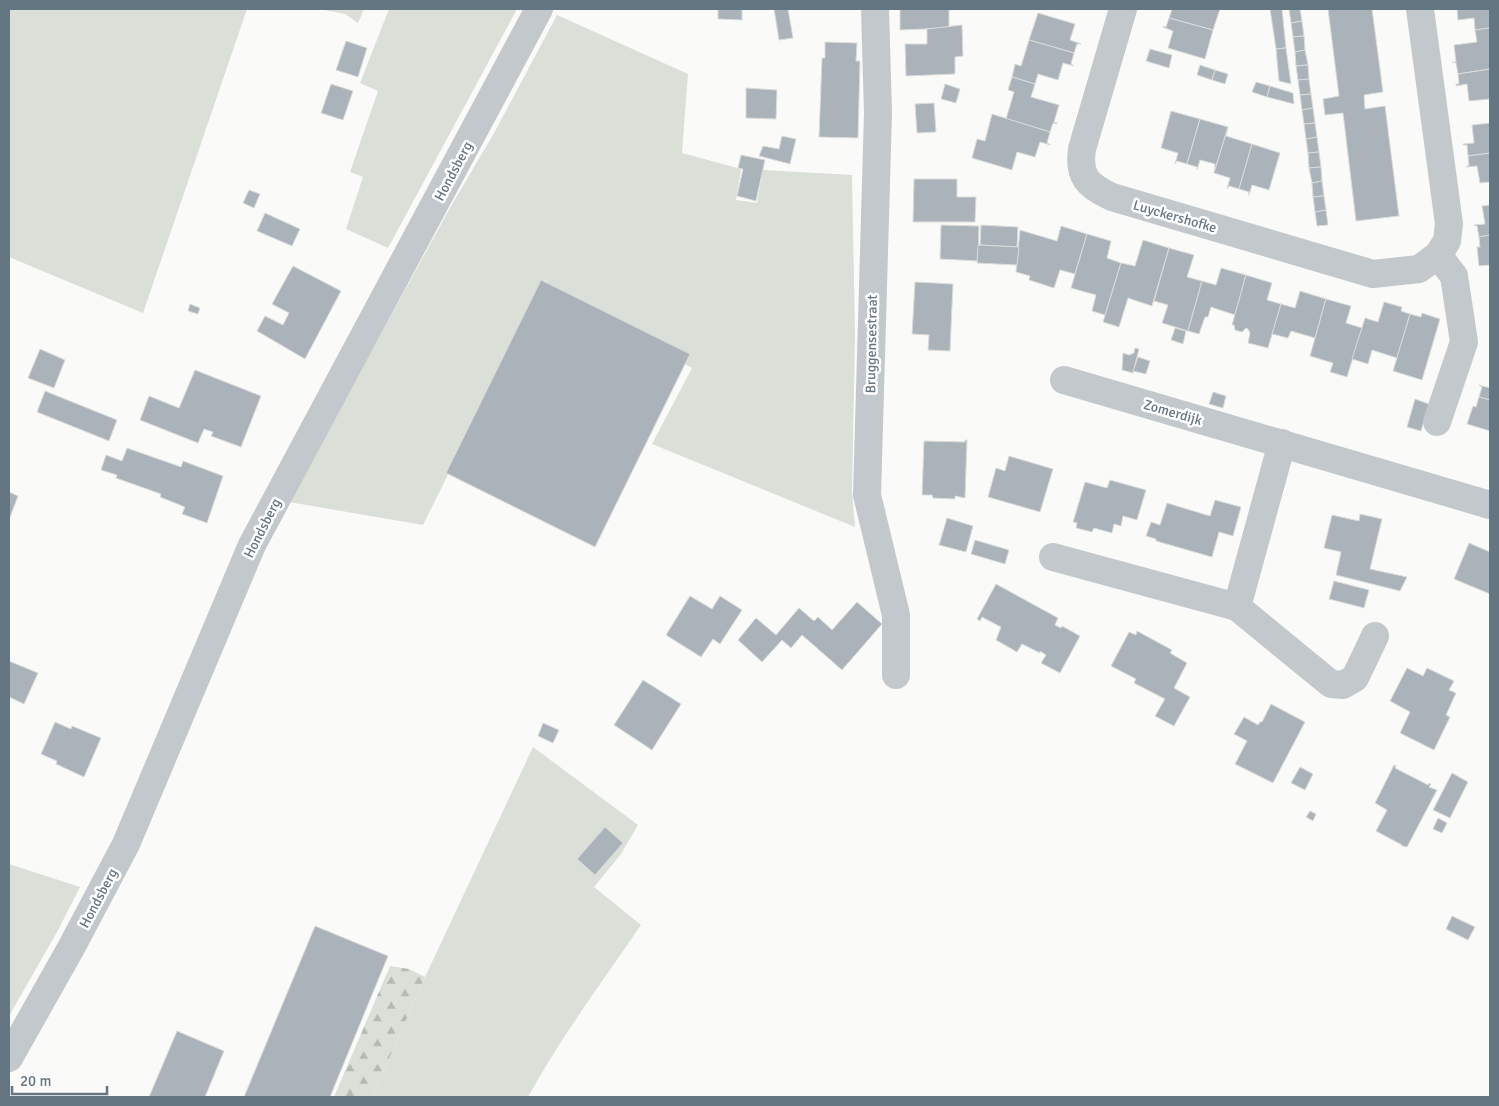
<svg xmlns="http://www.w3.org/2000/svg" width="1499" height="1106" viewBox="0 0 1499 1106" font-family="Signika,sans-serif">
<defs>
<pattern id="forest-firs" width="22" height="20" patternUnits="userSpaceOnUse" patternTransform="scale(1.25)"><rect width="22" height="20" fill="#dadfd7"/><path d="M5 1l3.5 6h-7zM16 11l3.5 6h-7z" fill="#b4b9b4"/></pattern>
</defs>
<rect width="100%" height="100%" fill="#fafaf8"/>
<g fill="#dadfd7">
<path d="M9,9h238l-104,304 -134,-56z"/>
<path d="M319,9h45l-6,14 -13,-9z"/>
<path d="M389,9h128l-129,239 -42,-19 17,-52 -13,-5 28,-81 -18,-8z"/>
<path d="M557,15l131,59 -6,79 59,16 -5,31 21,3 6,-33 89,5 3,160 -3,156 3,36 -203,-83 40,-76 -135,-74 -12,-14 -122,245 -134,-23 162,-296 42,-71z"/>
<path d="M533,747l105,78 -17,29 -27,33 47,38c-39,57 -80,112 -113,172h-156l53,-120z"/>
<path d="M9,864l71,23 -23,45 -48,84z"/>
</g>
<path fill="url(#forest-firs)" d="M390,966l19,3 16,8 -53,120h-38z"/>
<g fill="#aab3b9" stroke="#dcdcda">
<path d="M718,9h24v11l-24,-1z"/>
<path d="M774,9h14l5,29 -14,2z"/>
<path d="M900,9h67l-18,1v18l-49,2z"/>
<path d="M1172,9h48l-7,21 -44,-12z"/>
<path d="M1270,9h12l4,39 -10,1z"/>
<path d="M1289,9h11l2,12 -11,2z"/>
<path d="M1328,9h44l11,83 -19,3 1,14 20,-3 14,110 -43,5 -13,-108 -18,2 -2,-16 16,-3z"/>
<path d="M1457,9h33v19l-15,2 -1,-12 -16,2z"/>
<path d="M1038,13l37,11 -5,16 11,4h-4l-3,9 -45,-13z"/>
<path d="M1169,18l44,12 -8,29 -37,-11 5,-17 -10,-4v-1l3,1z"/>
<path d="M1302,21l2,15 -11,1 -2,-14z"/>
<path d="M962,25l1,31 -8,1v17l-49,2 -1,-32h22v-15z"/>
<path d="M1490,28v41l-32,5 -2,-11 -4,-1h4l-2,-17 23,-3 -2,-12z"/>
<path d="M1304,36l1,14 -10,2 -2,-15z"/>
<path d="M1029,40l45,13 -3,11 3,2 -11,-3 -5,17 -20,-6 -3,10 -23,-7 3,-13 6,2z"/>
<path d="M346,41l21,7 -9,29 -22,-7z"/>
<path d="M825,42l32,1 -1,18h4l-2,77 -39,-1 3,-79h3z"/>
<path d="M1286,48l5,36 -12,-3 -3,-32z"/>
<path d="M1150,49l22,6 -3,13 -23,-7z"/>
<path d="M1305,50l3,15 -12,1 -1,-14z"/>
<path d="M1200,65l15,5 -3,10 -15,-5z"/>
<path d="M1308,65l1,14 -11,1 -2,-14z"/>
<path d="M1490,69v30l-21,2 -2,-17 -11,2v-2h3l-1,-10z"/>
<path d="M1215,70l13,4 -3,10 -13,-4z"/>
<path d="M1012,77l23,7 -4,13 28,8 -5,17 3,1v1l-4,-1 -3,9 -44,-13 8,-27 -6,-2z"/>
<path d="M1309,79l2,15 -11,1 -2,-15z"/>
<path d="M1256,82l14,4 -3,11 -15,-5z"/>
<path d="M331,84l22,7 -10,29 -22,-7z"/>
<path d="M945,84l15,5 -4,14 -15,-4z"/>
<path d="M1270,86l23,7 1,11 -27,-7z"/>
<path d="M746,88l31,2 -1,29 -30,-1z"/>
<path d="M1311,94l2,14 -11,2 -2,-15z"/>
<path d="M934,103l2,29 -19,1 -2,-29z"/>
<path d="M1313,108l2,15 -11,1 -2,-14z"/>
<path d="M1171,111l29,8 -13,45 -10,-3 -2,3 3,-11 -17,-5z"/>
<path d="M992,114l58,18 -3,11 4,2 -11,-3 -5,15 -18,-5 -5,18 -40,-12 5,-19 8,2z"/>
<path d="M1200,119l28,8 -14,46 1,-9 -15,-4 -3,10v-3l-10,-3z"/>
<path d="M1315,123l2,14 -11,2 -2,-15z"/>
<path d="M1490,123v30l-22,3 -1,-11h-4v-1l11,-1 -2,-18z"/>
<path d="M1228,127l-2,9 26,8 -13,45 -10,-3 -2,3 3,-11 -16,-5z"/>
<path d="M782,136l14,3 -6,25 -31,-8 4,-10 16,3z"/>
<path d="M1317,137l2,15 -11,1 -2,-14z"/>
<path d="M1252,144l28,9 -11,37 -17,-5 -3,10h-1l1,-3 -10,-3z"/>
<path d="M1319,152l2,15 -12,1 -1,-15z"/>
<path d="M1490,153v29l-10,1 -3,-17 -11,1 3,-2 -1,-9z"/>
<path d="M741,155l24,5 -9,41 -19,-5 6,-27 -5,-1z"/>
<path d="M1321,167l1,14 -10,2 -3,-15z"/>
<path d="M914,179h43v18h19l-1,25h-62z"/>
<path d="M1322,181l2,15 -11,1 -1,-14z"/>
<path d="M249,190l11,4 -6,14 -11,-5z"/>
<path d="M1324,196l2,14 -11,2 -2,-15z"/>
<path d="M1490,205v30l-11,2 -2,-11 -3,-1 11,-1 -3,-18z"/>
<path d="M1326,210l2,15 -11,1 -2,-14z"/>
<path d="M265,213l35,16 -8,17 -35,-15z"/>
<path d="M941,225l38,1 -1,35 -38,-2z"/>
<path d="M981,225l37,2 -1,20 -37,-2z"/>
<path d="M1061,226l26,8 -12,40 -15,-4 -6,18 -25,-8 1,-4 -14,-4 4,-42 37,11z"/>
<path d="M1087,234l24,7 -4,17 14,5 -16,52 -13,-4 4,-16 -25,-7z"/>
<path d="M1490,235v30l-11,1 -2,-19h3l-1,-10z"/>
<path d="M1143,240l26,8 -17,58 -24,-8 -9,29 -16,-5 18,-59 14,3z"/>
<path d="M978,245l41,2 -2,18 -40,-2z"/>
<path d="M1169,248l25,7 -7,22 15,4 -14,50 -26,-8 6,-18 -14,-4z"/>
<path d="M293,266l48,25 -36,68 -48,-28 8,-15 18,9 6,-12 -17,-9z"/>
<path d="M1221,268l25,7 -11,40 -24,-8 -3,10h-3l-6,17 -11,-3 14,-50 14,4z"/>
<path d="M1246,275l26,8 -5,17 14,4 -13,44 -20,-5 2,-10 -2,-4 -2,-1 -4,4 -7,-2 -1,-5h-2z"/>
<path d="M541,280l149,74 -95,193 -149,-74z"/>
<path d="M915,282l38,2 -3,67 -22,-1 1,-15 -17,-1z"/>
<path d="M1300,291l26,8 -11,39 -24,-7 -3,7 -16,-4 9,-30 14,4z"/>
<path d="M1326,299l25,7 -5,17 16,5 -15,49 -17,-5 3,-9 -23,-7z"/>
<path d="M1384,302l18,5 -1,4 9,3 -13,44 -25,-8 -4,14 -16,-5 13,-41 13,4z"/>
<path d="M190,304l10,4 -2,6 -10,-3z"/>
<path d="M1422,313l18,6 -18,61 -29,-9 17,-57 11,3z"/>
<path d="M1175,328l11,3 -3,13 -12,-4z"/>
<path d="M1135,348l4,1 -6,24 -11,-3 1,-17 6,2 5,-2z"/>
<path d="M40,349l25,11 -11,28 -26,-10z"/>
<path d="M1138,357l12,4 -4,13 -13,-3z"/>
<path d="M195,370l66,26 -20,51 -30,-11 2,-4 -9,-3 -6,14 -58,-23 9,-24 30,12z"/>
<path d="M1479,385l11,3v-3v15l-11,-3 3,-10z"/>
<path d="M45,391l72,29 -8,21 -72,-29z"/>
<path d="M1213,392l13,4 -3,12 -14,-4z"/>
<path d="M1479,397l11,3v31l-23,-7 6,-18 3,1z"/>
<path d="M1415,399l14,5 -8,27 -14,-4z"/>
<path d="M965,440h2l-2,58 -10,-2v3l-22,-1 -1,-3h-10l2,-54 41,1z"/>
<path d="M127,448l54,19 2,-6 40,15 -16,47 -25,-9 3,-7 -25,-10 1,-3 -45,-16 1,-3 -16,-5 5,-15 16,6z"/>
<path d="M1009,456l44,13 -13,43 -52,-15 8,-29 9,3z"/>
<path d="M1110,480l36,10 -9,30 -14,-4 -2,10 -7,-2 -2,9 -18,-5 -2,4 -16,-4 1,-5 -4,-1 12,-40 22,6z"/>
<path d="M9,492l9,4 -9,24z"/>
<path d="M1215,500l26,7 -8,29 -14,-4 -7,25 -56,-16v-2l-10,-3 5,-14 9,3 7,-22 43,13z"/>
<path d="M1360,514l22,5 -12,50 37,8 -7,14 -64,-16 5,-23 -17,-4 8,-33 27,6z"/>
<path d="M947,518l26,8 -7,26 -27,-7z"/>
<path d="M975,540l34,10 -4,14 -34,-10z"/>
<path d="M1469,543l21,9v42l-36,-15z"/>
<path d="M1334,581l35,9 -5,18 -35,-9z"/>
<path d="M996,584l62,34 -3,7 6,3 1,-2 18,10 -20,37 -19,-10 5,-8 -6,-4v2l-18,-9 -5,8 -21,-12 5,-13 -19,-10 -2,4 -3,-2z"/>
<path d="M690,596l22,13 8,-13 22,14 -22,34 -7,-5 -12,18 -35,-22z"/>
<path d="M857,602l25,22 -40,46 -40,-35 -11,13 -9,-8 -20,22 -24,-22 18,-22 20,17 23,-27 15,13 4,-4 14,13z"/>
<path d="M1137,631l35,19 -2,3 17,10 -13,25 16,9 -16,29 -19,-10 10,-17 -31,-16 2,-4 -25,-13 18,-34 7,3z"/>
<path d="M9,661l29,12 -14,31 -15,-7z"/>
<path d="M1407,668l16,8 4,-8 27,13 -5,9 7,3 -10,22 4,2 -16,33 -34,-17 10,-21 -20,-11z"/>
<path d="M643,680l38,24 -29,46 -38,-25z"/>
<path d="M1271,704l34,18 -32,61 -38,-19 12,-23 -13,-7 10,-17 14,8 2,-3h2z"/>
<path d="M55,722l16,7 1,-3 29,12 -17,39 -28,-13 1,-3 -16,-7z"/>
<path d="M543,723l16,7 -6,13 -15,-7z"/>
<path d="M1394,765l2,1 -1,2 33,17 1,-2 2,1 -2,3 8,3 -30,57 -5,-1v-1l-26,-14 11,-21 -12,-7z"/>
<path d="M1300,767l13,7 -8,16 -14,-7z"/>
<path d="M1452,773l16,9 -18,36 -17,-8z"/>
<path d="M1310,811l6,3 -3,7 -7,-4z"/>
<path d="M1438,818l9,5 -5,10 -9,-4z"/>
<path d="M605,827l18,16 -28,32 -18,-16z"/>
<path d="M1452,916l23,11 -7,13 -22,-11z"/>
<path d="M315,926l73,30 -58,141h-86z"/>
<path d="M177,1031l47,20 -19,46h-56z"/>
</g>
<g fill="none" stroke-linecap="round" stroke-linejoin="round">
<g stroke="#c3c8cc" stroke-width="28">
<path d="M875,9l3,104 -11,382 29,120v60"/>
<path d="M1123,9l-41,140c-4,28 6,37 30,48l261,77 46,-5 19,-14 9,-14 2,-17 -29,-215"/>
<path d="M1064,380l426,125"/>
<path d="M1437,422l27,-80 -10,-66 -16,-21"/>
<path d="M1053,557l184,50 94,77 12,1 12,-7 20,-42"/>
<path d="M1237,607l45,-164"/>
<path d="M9,1058l62,-110 55,-104 126,-299 287,-536"/>
</g>
</g>
<g text-anchor="middle" stroke-width="5" stroke-linejoin="round" paint-order="stroke">
<g font-size="14" fill="#657683" stroke="#fff">
<text transform="translate(453 171) rotate(-62)" y="5">Hondsberg</text>
<text transform="translate(1175 216) rotate(16)" y="5">Luyckershofke</text>
<text transform="translate(871 344) rotate(-89)" y="5">Bruggensestraat</text>
<text transform="translate(1173 412) rotate(16)" y="5">Zomerdijk</text>
<text transform="translate(262 528) rotate(-63)" y="5">Hondsberg</text>
<text transform="translate(98 898) rotate(-62)" y="5">Hondsberg</text>
</g>
</g>
<rect width="1499" height="1106" fill="none" stroke="#657683" stroke-width="20"/>
<path d="M12 1086v8h95v-8" fill="none" stroke="#657683" stroke-width="2.5"/>
<text x="20" y="1086" font-size="15" fill="#657683" stroke="#ffffff" stroke-width="4" paint-order="stroke">20 m</text>
</svg>
